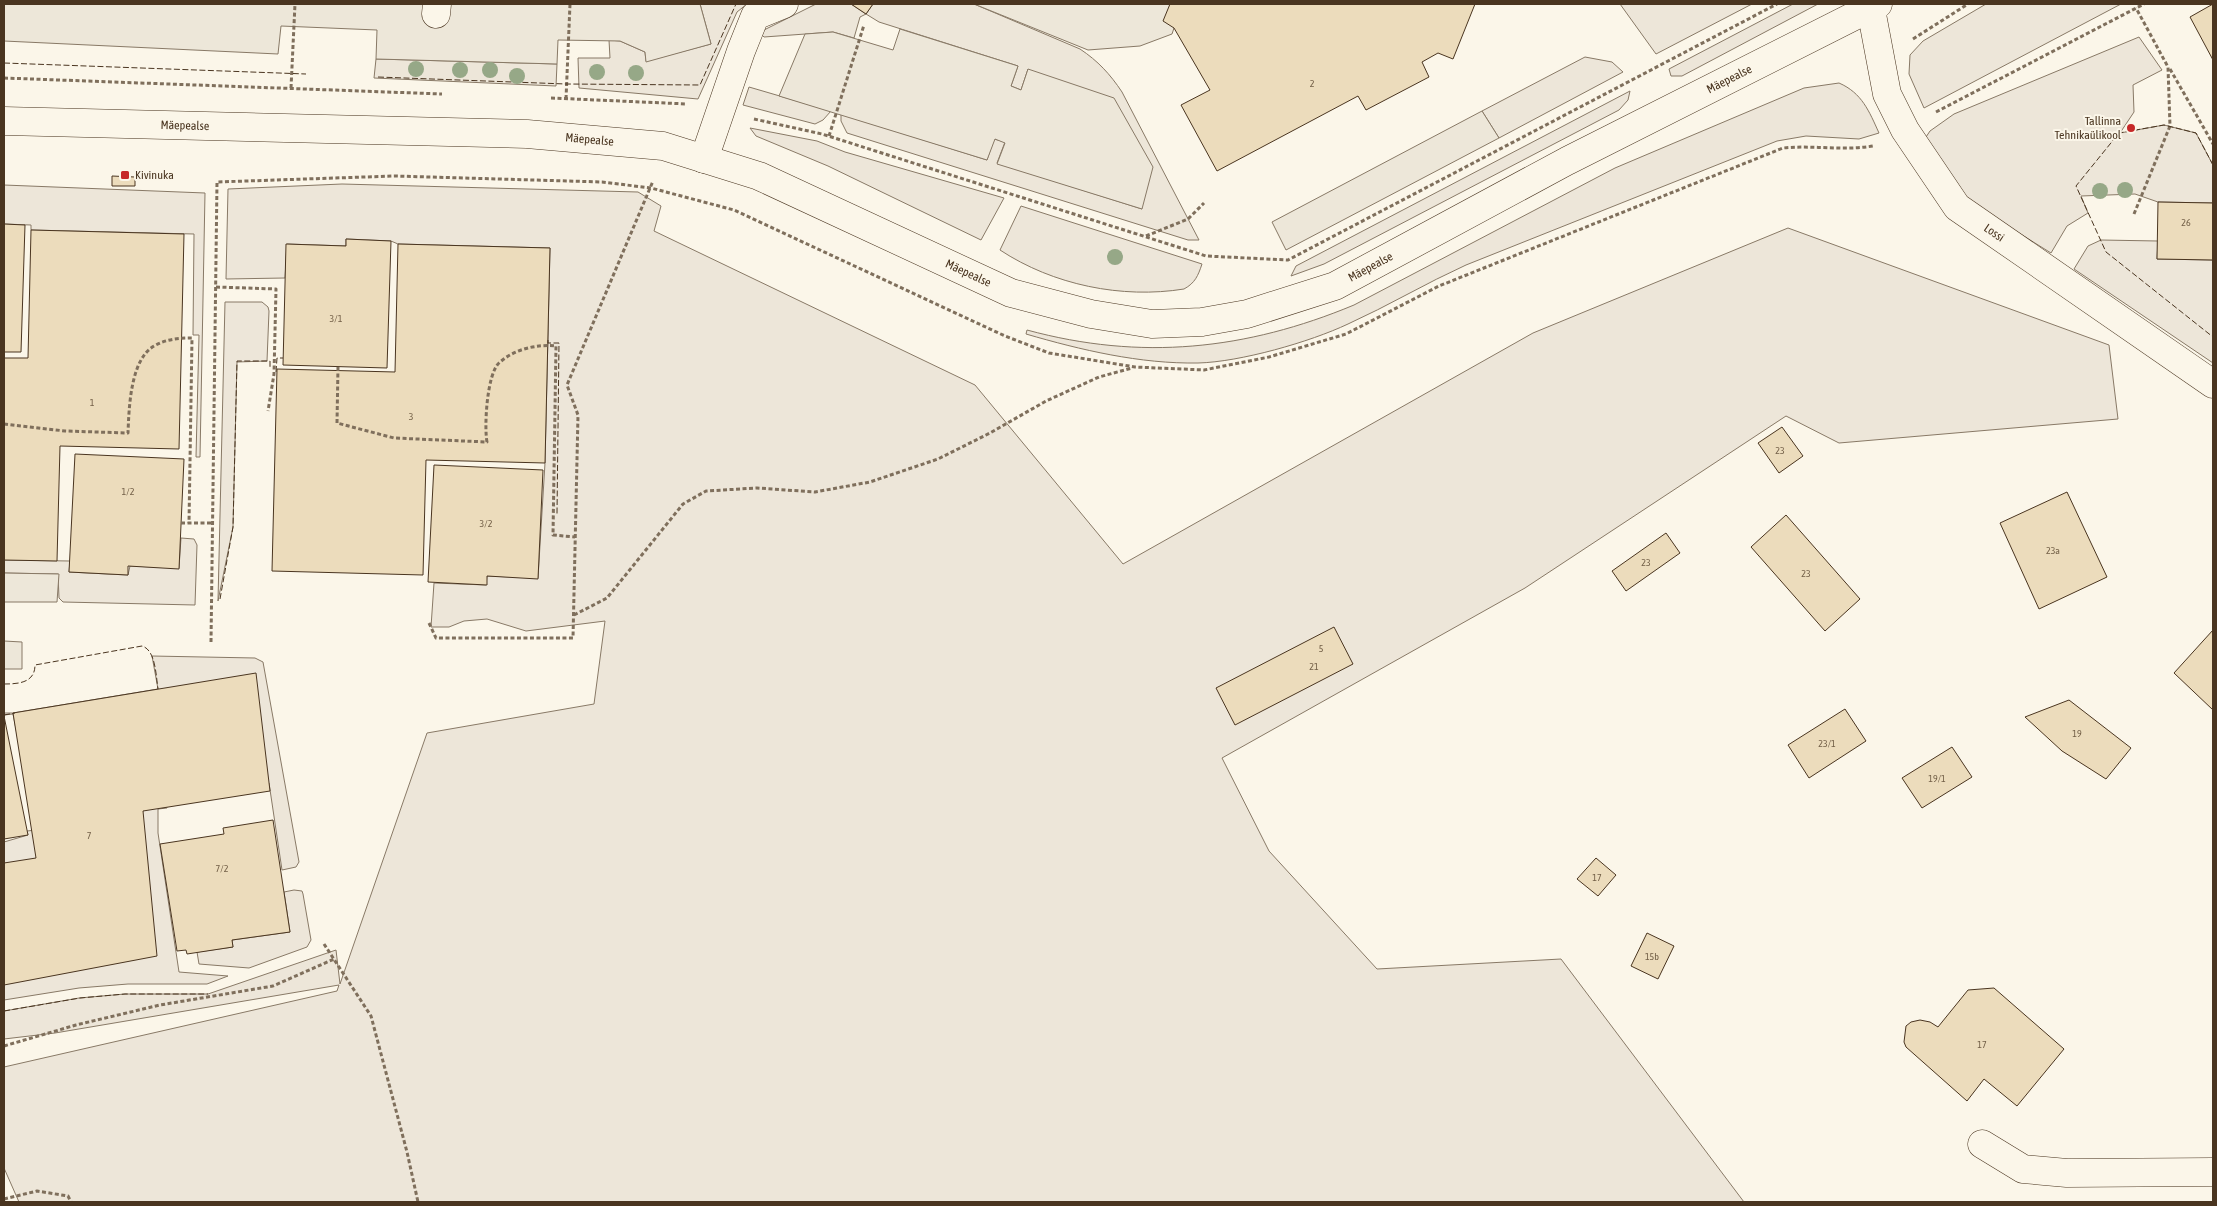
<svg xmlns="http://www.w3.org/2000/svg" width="2217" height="1206" viewBox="0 0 2217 1206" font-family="'Asap Condensed',sans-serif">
<rect width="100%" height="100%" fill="#fbf6e9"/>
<g fill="#ede6d9" stroke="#887966">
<path d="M700,4h47l-10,8 -39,87 -119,-11 -1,-30h32l-1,-18 11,1 25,11 1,9 65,-17z"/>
<path d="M816,4h35l15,10 7,-10h101l106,45c18,12 30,25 42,43l77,148h-11l-341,-107 -6,-12v-7l146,46 7,-21 11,3 -8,21 145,46 -114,-140 -7,21 -10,-4 7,-20 -139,-44 -13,-8 -6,3 -6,21 -21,-6 -69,5 -2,-2 2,-5z"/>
<path d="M1620,4h132l-96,50z"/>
<path d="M1793,4h25l-136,72h-11l-2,-7z"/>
<path d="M1986,4h135l-197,104 -15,-34 1,-19 13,-14z"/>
<path d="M2139,37l23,33 -29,15 1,27 -14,21 44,-8 32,8 17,32v38l-55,-1 -23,-8 -54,2 7,17 -21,13 -16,27 -79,-49 -30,-34 -16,-33 4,-6 24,-17z"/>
<path d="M1585,57l27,5 11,10 -124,66 -17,-27z"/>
<path d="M376,59l181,5 -1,22 -182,-8z"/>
<path d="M1839,83c23,10 30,28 40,50l-20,6 -53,-3 -29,5 -311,124c-40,18 -78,41 -118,59 -38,18 -108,38 -150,39 -58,1 -117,-13 -172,-29l1,-4c114,31 219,20 327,-25l261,-137 189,-80z"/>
<path d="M749,87l82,24 -8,9 -8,4 -72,-19z"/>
<path d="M1630,91l-2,9 -9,10 -295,154 -33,12 5,-10z"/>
<path d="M750,128l67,13 28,11 159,46 -23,42 -153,-74 -72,-30z"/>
<path d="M342,184l296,8 23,14 -7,25 321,154 148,179 410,-231 255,-105 321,117 9,74 -279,24 -53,-27 -261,172 -303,170 47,93 108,118 184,-10 183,243h-1725l-15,-34v-101l333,-76 2,-6 -284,48 -51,6v-28l75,-13 46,-4h83l128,-44 4,34 87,-251 167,-29 11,-83 -79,10 -39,-12 -23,2 -15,6h-18l3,-44 52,2 1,-9 51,2 7,-115 5,-215 -152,-4 -7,-3 -45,-2v7l-59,-2 -2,34 -59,1 2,-90z"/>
<path d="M4,185l201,8 -5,264h-4l3,-122h-6l1,-101 -163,-4v-5l-27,-1z"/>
<path d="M1021,206l181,58c-4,12 -7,19 -18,25 -62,10 -131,-4 -184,-39z"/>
<path d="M2101,240l57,1 -1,18 56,1v103l-139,-94 14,-23z"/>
<path d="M225,302h37l6,5 1,4 -2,50 -30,1 -4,165 -15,74z"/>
<path d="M181,538l13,1 3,6 -2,60 -132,-3 -4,-4 -1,-24 -54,-1v-13l66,1 -1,11 59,3 2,-9 49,2z"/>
<path d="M152,656l103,2 8,4 36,200 -3,5 -14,3 -13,-87 -120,7 -119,80 -26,4v-32l24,-7 -1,-4 9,-1 -23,-116 -9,1v-2h9l145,-24z"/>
<path d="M166,803l1,5 -9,1v24l21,139 49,4 -21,8h-79l-49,4 -75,12v-34l4,3 132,-149 5,-16z"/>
<path d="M294,890l8,1 1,3 8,46 -4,7 -58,21 -50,-4 -2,-12 36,-5 -1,-7 58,-8 -6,-40z"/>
</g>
<g fill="#ede7d9" stroke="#887966">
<path d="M4,4h696l11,40 -65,18 -1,-10 -25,-11 -62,-1 -1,24 -181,-5 1,-29 -96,-4 -3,28 -274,-13z"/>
<path d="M974,4h208l-10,30 -32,12 -52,4z"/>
<path d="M900,29l118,37 -7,20 10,4 7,-21 86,29 39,69 -11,42 -145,-45 8,-21 -10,-4 -8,21 -208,-64 26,-62 28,-2 60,18z"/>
<path d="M1482,111l17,27 -213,112 -14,-28z"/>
<path d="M4,573l55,1 -2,28h-53z"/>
<path d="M4,641l18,1v27h-18z"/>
</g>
<g fill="#ecdcbc" stroke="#4a3520">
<path d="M851,4h22l-7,10z"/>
<path d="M1170,4h305l-22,55 -15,-6 -16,9 7,15 -63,33 -8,-14 -141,75 -36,-66 29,-15 -36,-62 -11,-7z"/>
<path d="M2213,4v56l-23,-43z"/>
<path d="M112,176l23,1v9h-23z"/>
<path d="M2158,202l55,1v57l-56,-1z"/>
<path d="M4,224l21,1 -4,127h-17z"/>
<path d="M31,230l153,4 -5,215 -119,-3 -3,115 -53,-1v-202h24z"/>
<path d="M346,239l45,2 -4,127 -104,-3 3,-121 60,2z"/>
<path d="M398,244l152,4 -5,215 -119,-3 -3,115 -151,-4 5,-202 118,3z"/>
<path d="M1782,427l21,29 -24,17 -21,-30z"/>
<path d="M75,454l109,5 -5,110 -51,-3v9l-59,-3z"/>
<path d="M434,465l109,5 -5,109 -51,-3v9l-59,-3z"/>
<path d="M2067,492l40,85 -68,32 -39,-86z"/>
<path d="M1786,515l74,84 -35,32 -74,-84z"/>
<path d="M1666,533l14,20 -54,38 -14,-20z"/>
<path d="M1334,627l19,37 -118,61 -19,-37z"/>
<path d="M2213,630v80l-39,-37z"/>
<path d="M256,673l14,118 -127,20 14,145 -153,29v-122l32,-5 -23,-145z"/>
<path d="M2069,700l62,48 -25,31 -44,-28 -37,-34z"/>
<path d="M1845,709l21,32 -57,37 -21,-33z"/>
<path d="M4,716l24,119 -24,4z"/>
<path d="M1952,747l20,30 -50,31 -20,-30z"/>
<path d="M273,820l17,112 -58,8 1,7 -46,7 -1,-4 -9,1 -17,-107 64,-10 -1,-6z"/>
<path d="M1596,858l20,17 -18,21 -21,-17z"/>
<path d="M1647,933l27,13 -16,33 -27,-13z"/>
<path d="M1994,988l70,61 -47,57 -33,-27 -17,22 -61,-54 -2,-5 2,-16 5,-4 9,-2 10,2 8,5 30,-37z"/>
</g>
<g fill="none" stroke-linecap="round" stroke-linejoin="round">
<defs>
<g id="minor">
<path id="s1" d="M1870,4l17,90 18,36 52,77 256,177"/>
<path d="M436,14l1,-10"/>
<path id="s2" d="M4,121l523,13 136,12 96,30 252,117 80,21 61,10 50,-2 45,-8 88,-28 232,-125 311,-157"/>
<path d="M704,159l37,-108 14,-35 29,-12"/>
<path d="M1982,1144l41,25 44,4 146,-1"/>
</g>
</defs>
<use href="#minor" stroke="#4a3520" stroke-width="29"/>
<g stroke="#7f6f5c" stroke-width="3" stroke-dasharray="4 2.5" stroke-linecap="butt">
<path d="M1913,39l55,-35"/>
<path d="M2170,69l43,75"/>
<path d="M4,78l438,16"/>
<path d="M291,88l4,-84"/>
<path d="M551,98l136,6"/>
<path d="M566,99l4,-95"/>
<path d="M1936,112l208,-108"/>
<path d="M754,119l68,15 384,122 82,4 489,-256"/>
<path d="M829,136l35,-111"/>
<path d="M2134,214l36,-88 -2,-59 -32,-59"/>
<path d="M1146,236l42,-17 16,-16"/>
<path d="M216,287l60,2 -2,85 -6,37"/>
<path d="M338,367l-1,56 57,15 93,4c-3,-16 0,-68 12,-79 15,-14 38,-19 57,-17l-3,189 22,2"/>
<path d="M4,424l61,7 63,2c1,-24 2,-73 26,-87 12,-7 25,-8 38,-8l-3,185"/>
<path d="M181,523h31"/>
<path d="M574,615l33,-17 76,-94 23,-13 51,-3 58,4 55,-10 68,-23 52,-26 56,-32 53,-24 33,-9"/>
<path d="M429,623l7,15h137l5,-223 -11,-30 86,-204"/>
<path d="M211,642l6,-460 177,-6 208,6 49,6 83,22 271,126 44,17 86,14 69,3 65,-13 77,-23 93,-48 344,-138c30,-3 60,3 90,-2"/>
<path d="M324,944l47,72 36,136 11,50"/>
<path d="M4,1046l72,-21 84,-20 113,-19 61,-27"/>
<path d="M4,1199l33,-8 31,5 3,6"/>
</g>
<use href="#minor" stroke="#fbf6e9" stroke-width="28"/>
<g stroke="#4a3520" stroke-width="1" stroke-dasharray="6 2.5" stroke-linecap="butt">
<path d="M4,63l302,11"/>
<path d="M378,77l188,7 134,1 36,-81"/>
<path d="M2213,165l-17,-32 -32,-8 -45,8 -43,53 30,66 107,85"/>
<path d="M548,340v3h11l-2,171"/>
<path d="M276,372l1,-14h6"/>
<path d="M220,599l13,-72 4,-166h33v8"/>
<path d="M4,684c14,0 31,-1 31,-19l107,-19c14,4 14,31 16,43"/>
<path d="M4,715l11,-2"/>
<path d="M4,1011l76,-13 45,-4h83"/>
</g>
</g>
<g fill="#96a887">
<circle cx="416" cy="69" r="8"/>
<circle cx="460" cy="70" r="8"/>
<circle cx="490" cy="70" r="8"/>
<circle cx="597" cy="72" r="8"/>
<circle cx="636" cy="73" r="8"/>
<circle cx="517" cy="76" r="8"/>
<circle cx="2125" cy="190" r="8"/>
<circle cx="2100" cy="191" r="8"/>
<circle cx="1115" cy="257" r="8"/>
</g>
<g fill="#c62828" stroke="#fbf6e9" stroke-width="2">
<circle cx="2131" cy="128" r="5"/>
<rect x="120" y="170" width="10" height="10" rx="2.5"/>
</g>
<g text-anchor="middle" stroke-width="4" stroke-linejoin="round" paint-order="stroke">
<g font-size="10" fill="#725f47">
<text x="1312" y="87">2</text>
<text x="2186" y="226">26</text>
<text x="336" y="322">3/1</text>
<text x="92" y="406">1</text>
<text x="411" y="420">3</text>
<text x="1780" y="454">23</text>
<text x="128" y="495">1/2</text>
<text x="486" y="527">3/2</text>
<text x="2053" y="554">23a</text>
<text x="1646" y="566">23</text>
<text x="1806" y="577">23</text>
<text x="1321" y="652">5</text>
<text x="1314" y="670">21</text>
<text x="2077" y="737">19</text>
<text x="1827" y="747">23/1</text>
<text x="1937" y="782">19/1</text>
<text x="89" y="839">7</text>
<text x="222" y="872">7/2</text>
<text x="1597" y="881">17</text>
<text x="1652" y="960">15b</text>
<text x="1982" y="1048">17</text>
</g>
<g font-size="12" fill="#4a3520" stroke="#fbf6e9">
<text dy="4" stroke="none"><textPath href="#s2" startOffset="1816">Mäepealse</textPath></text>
<text dy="4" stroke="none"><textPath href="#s2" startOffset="181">Mäepealse</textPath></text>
<text dy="4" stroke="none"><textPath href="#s2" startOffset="586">Mäepealse</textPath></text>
<text dy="4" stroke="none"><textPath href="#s1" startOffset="270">Lossi</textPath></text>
<text dy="4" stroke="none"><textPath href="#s2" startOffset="1411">Mäepealse</textPath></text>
<text dy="4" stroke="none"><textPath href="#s2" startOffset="991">Mäepealse</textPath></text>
</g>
<g font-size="12" fill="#4a3520" stroke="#fbf6e9" text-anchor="end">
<text x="2121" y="125">Tallinna<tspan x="2121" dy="14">Tehnikaülikool</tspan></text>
<text x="135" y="179" text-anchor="start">Kivinuka</text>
</g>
</g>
<rect width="2217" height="1206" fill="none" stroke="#4a3520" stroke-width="10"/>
</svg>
